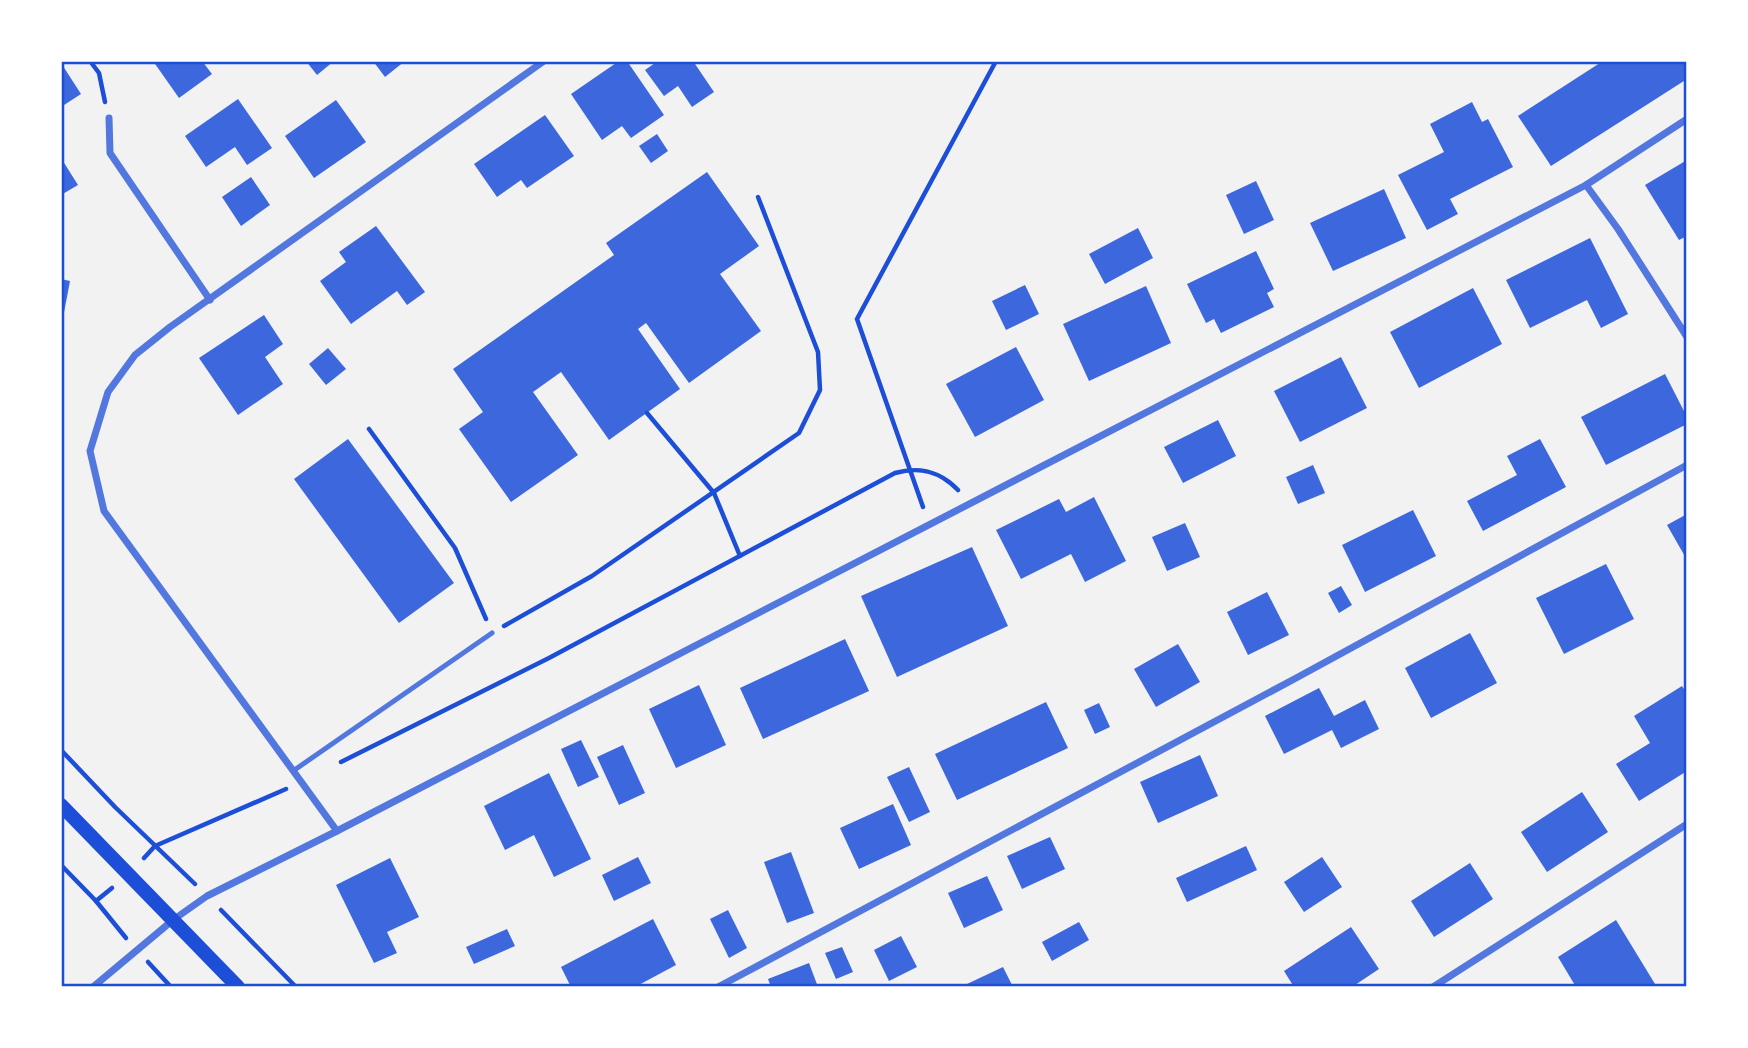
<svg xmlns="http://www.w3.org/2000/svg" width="1748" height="1048" viewBox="0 0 1748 1048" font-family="Mulish,sans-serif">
<rect width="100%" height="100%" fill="#f2f2f2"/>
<g fill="#3d67dc">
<path d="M153,61h49l10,13 -33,24z"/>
<path d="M306,61h28l-17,14z"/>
<path d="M373,61h32l-20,16z"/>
<path d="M619,61h8l37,54 -33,23 -9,-12 -20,14 -31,-46z"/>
<path d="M658,61h35l21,31 -22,15 -14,-21 -14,10 -19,-26z"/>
<path d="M1603,61h84v18l-136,87 -33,-50z"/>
<path d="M61,63l20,31 -20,13z"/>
<path d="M238,99l34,49 -25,17 -12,-18 -29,20 -21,-31z"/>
<path d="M336,100l30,42 -52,36 -29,-42z"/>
<path d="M1472,102l10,20 6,-3 25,48 -63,32 8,15 -31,16 -29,-55 46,-23 -14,-28z"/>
<path d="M545,115l29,41 -47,32 -6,-8 -24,17 -23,-33z"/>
<path d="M657,134l11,17 -17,12 -12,-17z"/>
<path d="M61,158l17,27 -17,10z"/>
<path d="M1687,160v76l-8,4 -34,-55z"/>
<path d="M707,172l52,74 -39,28 41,57 -72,52 -43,-60 -8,6 42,60 -71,51 -48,-68 -28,20 45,63 -67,47 -52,-73 24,-17 -30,-43 161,-114 -8,-12z"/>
<path d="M251,177l19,28 -29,21 -19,-29z"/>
<path d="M1256,181l18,39 -30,14 -18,-39z"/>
<path d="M1384,189l22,49 -73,33 -23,-48z"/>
<path d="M376,226l49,66 -18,13 -10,-14 -46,33 -31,-43 26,-19 -7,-10z"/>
<path d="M1138,228l15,30 -48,26 -16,-30z"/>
<path d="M1590,238l38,76 -27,14 -14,-28 -57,28 -24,-48z"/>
<path d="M1256,251l18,38 -7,4 7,14 -53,26 -7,-14 -8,4 -19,-39z"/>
<path d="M61,279l9,2 -7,37h-2z"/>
<path d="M1025,285l14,29 -33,16 -14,-29z"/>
<path d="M1146,286l25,57 -82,38 -26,-57z"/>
<path d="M1473,288l29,56 -83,44 -29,-56z"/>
<path d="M264,315l19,29 -18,13 18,27 -45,31 -39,-57z"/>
<path d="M1016,347l28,53 -69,37 -29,-53z"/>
<path d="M328,348l18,21 -20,16 -17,-21z"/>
<path d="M1341,357l26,51 -67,34 -26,-51z"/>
<path d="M1665,374l22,43v7l-81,41 -25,-48z"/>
<path d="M1218,420l18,36 -53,27 -19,-36z"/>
<path d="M348,439l106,144 -55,40 -105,-144z"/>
<path d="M1540,439l26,48 -83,44 -16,-30 50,-26 -10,-19z"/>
<path d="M1313,465l12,28 -27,11 -12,-27z"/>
<path d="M1094,497l32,64 -41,21 -14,-28 -50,25 -25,-49 63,-31 7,13z"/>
<path d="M1413,510l23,46 -71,36 -23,-47z"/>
<path d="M1687,514v46l-20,-35z"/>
<path d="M1185,523l15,34 -33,14 -15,-34z"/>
<path d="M972,547l36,79 -111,51 -36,-81z"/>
<path d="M1606,564l28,55 -70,35 -28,-56z"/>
<path d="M1341,586l11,19 -13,8 -11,-20z"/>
<path d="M1267,592l22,43 -41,20 -21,-43z"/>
<path d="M1470,633l27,50 -66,35 -26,-50z"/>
<path d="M845,639l24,52 -106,48 -23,-51z"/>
<path d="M1178,644l22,38 -44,25 -22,-38z"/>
<path d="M699,685l27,60 -50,23 -27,-59z"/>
<path d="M1682,686l5,8v77l-48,30 -23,-37 34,-21 -16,-27z"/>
<path d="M1319,688l15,28 31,-16 14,29 -38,19 -9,-18 -48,24 -19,-38z"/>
<path d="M1046,702l22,46 -111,52 -22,-46z"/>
<path d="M1099,703l11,24 -15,7 -11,-24z"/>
<path d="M581,740l18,37 -21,10 -17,-38z"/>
<path d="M623,745l22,48 -26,12 -22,-48z"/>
<path d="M1200,755l18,41 -60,27 -18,-41z"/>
<path d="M909,767l21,45 -21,10 -22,-45z"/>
<path d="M549,773l42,86 -37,18 -20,-42 -29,15 -21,-44z"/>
<path d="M1582,792l26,40 -61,40 -26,-40z"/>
<path d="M893,804l18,41 -52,24 -19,-41z"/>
<path d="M1050,837l15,32 -43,20 -15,-33z"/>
<path d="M1246,846l11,24 -70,32 -11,-24z"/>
<path d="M791,852l23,61 -27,10 -23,-61z"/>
<path d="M638,857l13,26 -37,18 -12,-26z"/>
<path d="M1322,857l20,30 -38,25 -20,-30z"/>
<path d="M390,858l29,59 -32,15 10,21 -23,10 -38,-78z"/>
<path d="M1470,863l23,36 -59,38 -23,-36z"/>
<path d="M987,876l16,34 -39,18 -16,-35z"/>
<path d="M728,910l19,38 -18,10 -19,-39z"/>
<path d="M653,919l23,46 -41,22h-64l-10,-20z"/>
<path d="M1616,920l39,64 -4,3h-75l-18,-30z"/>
<path d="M1079,922l10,18 -37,21 -10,-19z"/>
<path d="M1351,927l28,42 -27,18h-58l-10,-16z"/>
<path d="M507,929l8,17 -41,18 -8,-17z"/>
<path d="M901,936l16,31 -28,14 -15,-31z"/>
<path d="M842,947l11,25 -17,7 -11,-26z"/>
<path d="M809,963l9,24h-47l-3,-8z"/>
<path d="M1003,967l10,20h-44l-2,-3z"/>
</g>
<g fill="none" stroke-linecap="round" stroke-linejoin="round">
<g stroke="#1d4ed8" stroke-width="4.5">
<path d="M90,61l9,12 6,29"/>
<path d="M647,413l67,80 26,63"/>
<path d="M369,429l86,119 31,71"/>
<path d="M923,507l-66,-188 139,-258"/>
<path d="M504,626l88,-50 207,-143 21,-43 -2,-38 -60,-155"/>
<path d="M61,750l54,57 80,77"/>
<path d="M341,762l208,-104 346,-185c25,-7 45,-2 63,17"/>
<path d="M144,858l11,-12 131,-57"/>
<path d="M61,865l35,36 30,37"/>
<path d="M96,901l16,-13"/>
<path d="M221,910l75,77"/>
<path d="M148,962l23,25"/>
</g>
<path stroke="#5277de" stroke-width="5" d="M293,771l199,-138"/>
<g stroke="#5277de" stroke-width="7">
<path d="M109,118l1,35 100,147"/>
<path d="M1586,185l32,44 69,108"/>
<path d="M337,831l-233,-320 -14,-60 18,-59 27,-37 35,-28 374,-266"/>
<path d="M93,987l80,-67 34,-24 130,-65 1249,-646 101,-66"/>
<path d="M718,987l580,-310 389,-212"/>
<path d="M1433,987l254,-163"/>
</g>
<path stroke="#1d4ed8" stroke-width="14" d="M61,805l177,182"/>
</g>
<rect width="1748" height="1048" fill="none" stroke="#ffffff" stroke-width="126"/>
<rect x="63" y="63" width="1622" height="922" fill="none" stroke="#1d4ed8" stroke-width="2.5"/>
</svg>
